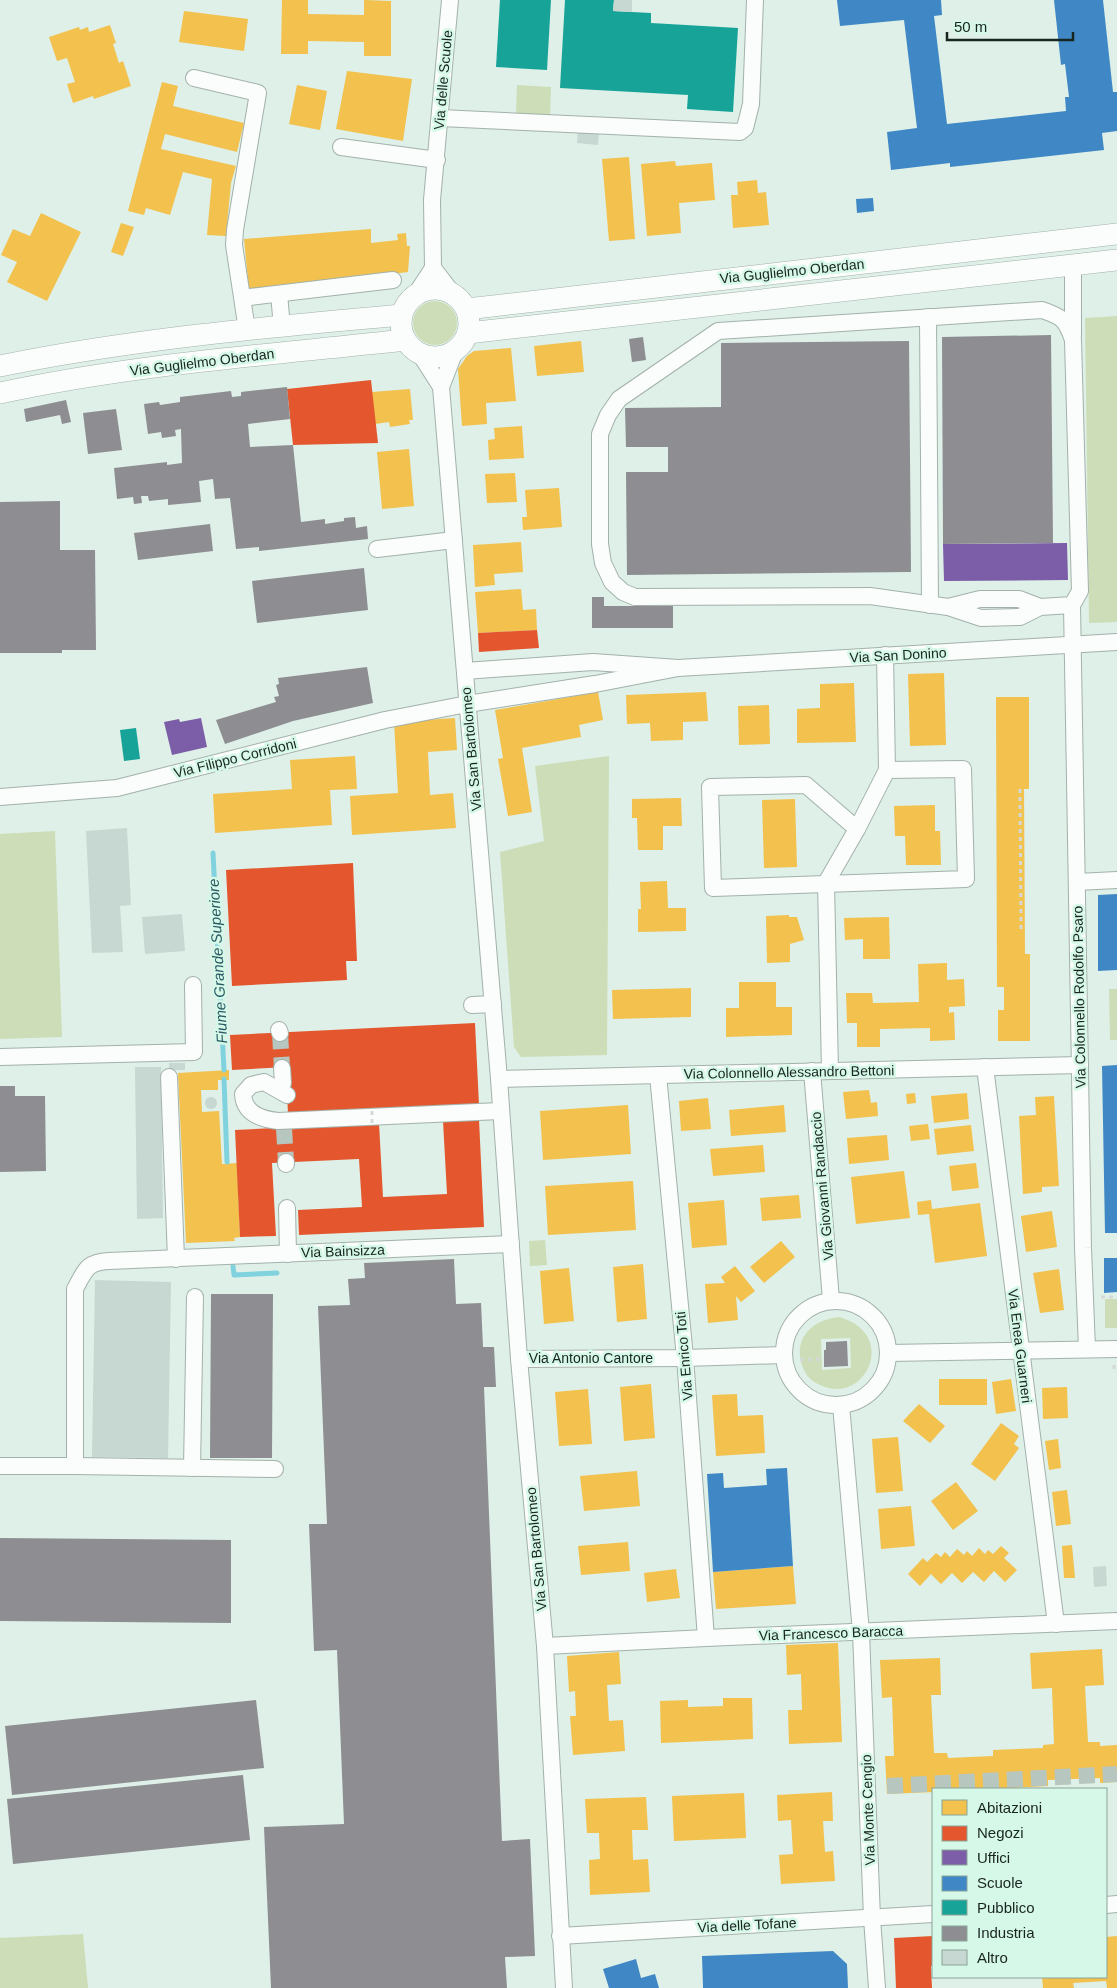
<svg xmlns="http://www.w3.org/2000/svg" width="1117" height="1988" viewBox="0 0 1117 1988" font-family="Helvetica,sans-serif">
<rect width="100%" height="100%" fill="#def0e7"/>
<g fill="#cdddb8" fill-rule="evenodd">
<path d="M517,85l34,2 -1,29 -34,-1z"/>
<circle cx="435" cy="323" r="22"/>
<path d="M1117,316v306l-28,1 -4,-305z"/>
<path d="M609,756l-2,299 -86,2 -7,-10 -14,-195 44,-11 -9,-75z"/>
<path d="M55,831l7,206 -62,2v-205z"/>
<path d="M1109,989h8v51h-7z"/>
<path d="M545,1240l2,25 -17,1 -1,-25z"/>
<rect x="1105" y="1299" width="12" height="29"/>
<path d="M839,1317c61,17 26,90 -19,68 -7,-3 -13,-8 -16,-15 -13,-29 6,-50 35,-53zM850,1338l1,30 -29,2 -1,-31z"/>
<path d="M83,1934l5,54h-88v-50z"/>
</g>
<g fill="#f2c14e">
<path d="M282,0h26v14l56,1v-15l27,1v55h-27v-14l-56,-1v13h-27z"/>
<path d="M184,11l64,8 -4,32 -65,-9z"/>
<path d="M110,25l6,18 -3,1 6,19 4,-2 8,25 -37,13 -1,-3 -20,7 -6,-19 8,-2 -8,-24 -10,3 -8,-24 30,-10 1,3 8,-3 1,5z"/>
<path d="M347,71l65,8 -9,62 -67,-12z"/>
<path d="M162,82l16,4 -5,20 71,17 -7,29 -72,-18 -4,15 75,17 -5,17 -5,53 -19,-1 5,-56 -29,-7 -13,43 -24,-7 -2,7 -16,-4z"/>
<path d="M297,85l30,6 -7,39 -31,-6z"/>
<path d="M629,157l6,82 -26,2 -7,-82z"/>
<path d="M675,161l1,5 36,-3 3,37 -36,3 2,30 -34,3 -6,-72z"/>
<path d="M757,180l1,13 8,-1 3,33 -36,3 -2,-33h7l-1,-13z"/>
<path d="M41,213l40,19 -34,69 -40,-19 10,-20 -16,-7 12,-26 17,7z"/>
<path d="M121,223l13,4 -11,29 -12,-4z"/>
<path d="M371,229v14l27,-3 -1,-6 9,-1 1,13h3l-2,26 -159,19 -5,-52z"/>
<path d="M581,341l3,31 -47,4 -3,-30z"/>
<path d="M511,348l5,53 -30,2 1,21 -25,2 -4,-57 9,-13 7,-5z"/>
<path d="M410,389l3,31h-4l1,4 -20,3 -1,-5 -14,2 -3,-32z"/>
<path d="M522,426l2,32 -35,2 -1,-20 7,-1 -1,-11z"/>
<path d="M409,449l5,57 -32,3 -5,-57z"/>
<path d="M515,473l2,29 -30,1 -2,-29z"/>
<path d="M559,488l3,39 -39,3 -1,-13h5l-2,-27z"/>
<path d="M521,542l2,30 -29,2 1,11 -20,2 -2,-42z"/>
<path d="M521,589l2,21 13,-1 1,21 -59,3 -3,-41z"/>
<path d="M944,673l2,72 -36,1 -2,-72z"/>
<path d="M854,683l2,59 -59,1v-34l23,-1v-24z"/>
<path d="M598,692l5,28 -24,5 2,12 -59,11 10,64 -24,4 -10,-57 5,-1 -8,-48z"/>
<path d="M706,692l2,29 -25,1v18l-32,1 -1,-18 -23,1 -1,-29z"/>
<path d="M996,697h33v92h-5l1,165h5v87h-32v-31h6v-23h-7z"/>
<path d="M769,705l1,39 -31,1 -1,-39z"/>
<path d="M455,718l2,32 -29,2 2,43 23,-2 3,35 -104,7 -2,-39 48,-3 -4,-71z"/>
<path d="M355,756l2,33 -27,1 2,35 -117,8 -2,-39 79,-5 -2,-29z"/>
<path d="M681,798l1,28h-19v24h-25l-1,-32h-5v-19z"/>
<path d="M795,799l2,68 -33,1 -2,-68z"/>
<path d="M935,805v26h5l1,34h-35l-1,-29h-10l-1,-30z"/>
<path d="M667,881l1,27h18v23l-48,1v-23h3l-1,-27z"/>
<path d="M789,915v2h8l7,23 -14,4v18l-23,1 -1,-47z"/>
<path d="M889,917l1,42h-27v-20l-18,1 -1,-22z"/>
<path d="M947,963v17l17,-1 1,27 -16,1v6l5,-1 1,28 -25,1v-13l-50,1v18h-23v-24h-10l-1,-30h26l1,10 46,-1 -1,-38z"/>
<path d="M739,982h37v25h16v28l-66,2v-29h13z"/>
<path d="M691,988v29l-78,2 -1,-29z"/>
<path d="M229,1070v10h-11v10h-17l1,22 17,-1 3,53 15,-1 3,74 -6,1 1,3 -49,2 -8,-170z"/>
<path d="M869,1090l2,13 6,-1 1,14 -32,3 -3,-27z"/>
<path d="M915,1093l1,10 -9,1 -1,-10z"/>
<path d="M967,1093l2,26 -35,4 -3,-27z"/>
<path d="M1054,1096l5,90 -17,1v5l-19,2 -4,-78 17,-1 -1,-18z"/>
<path d="M708,1098l3,31 -30,2 -2,-30z"/>
<path d="M628,1105l3,49 -88,6 -3,-49z"/>
<path d="M784,1105l2,27 -55,4 -2,-26z"/>
<path d="M928,1124l2,15 -19,2 -2,-15z"/>
<path d="M971,1125l3,26 -37,4 -3,-26z"/>
<path d="M887,1135l2,25 -40,4 -2,-26z"/>
<path d="M763,1145l2,27 -52,4 -3,-27z"/>
<path d="M976,1163l3,25 -27,3 -3,-25z"/>
<path d="M904,1171l6,47 -54,6 -5,-47z"/>
<path d="M633,1181l3,49 -88,5 -3,-49z"/>
<path d="M799,1195l2,23 -39,3 -2,-23z"/>
<path d="M724,1200l3,45 -35,3 -4,-45z"/>
<path d="M931,1200l1,9 48,-6 7,53 -52,7 -6,-49 -11,1 -1,-13z"/>
<path d="M1052,1211l5,36 -31,5 -5,-36z"/>
<path d="M781,1241l14,16 -31,26 -14,-16z"/>
<path d="M643,1264l4,55 -30,3 -4,-55z"/>
<path d="M735,1266l20,25 -14,11 -5,-6 2,24 -30,3 -3,-39 20,-1 -4,-6z"/>
<path d="M569,1268l5,53 -30,3 -4,-53z"/>
<path d="M1059,1269l5,41 -24,3 -7,-40z"/>
<rect x="939" y="1379" width="48" height="26"/>
<path d="M1011,1379l5,32 -20,3 -4,-32z"/>
<path d="M651,1384l4,54 -31,3 -4,-54z"/>
<path d="M1067,1387l1,31 -25,1 -1,-31z"/>
<path d="M588,1389l4,55 -33,2 -4,-54z"/>
<path d="M737,1394l1,22 25,-1 2,38 -49,3 -4,-61z"/>
<path d="M919,1404l26,22 -15,17 -27,-22z"/>
<path d="M1001,1423l18,13 -5,8 5,4 -24,33 -24,-17z"/>
<path d="M898,1437l5,54 -27,2 -4,-54z"/>
<path d="M1058,1439l3,29 -12,2 -4,-29z"/>
<path d="M637,1471l3,35 -56,5 -4,-35z"/>
<path d="M956,1482l22,29 -25,19 -22,-29z"/>
<path d="M1067,1490l4,34 -15,2 -4,-34z"/>
<path d="M911,1506l4,40 -34,3 -3,-40z"/>
<path d="M628,1542l2,29 -49,4 -3,-29z"/>
<path d="M1072,1545l3,33h-11l-2,-32z"/>
<path d="M1001,1546l8,7 -5,5 13,12 -12,12 -11,-11 -10,11 -11,-10 -11,11 -10,-10 -11,11 -10,-10 -11,12 -12,-12 15,-16 4,4 9,-9 5,4 4,-5 5,5 7,-8 7,6 3,-4 5,5 7,-8 6,6 3,-4 5,4z"/>
<path d="M793,1566l3,38 -80,5 -3,-37z"/>
<path d="M676,1569l4,29 -33,4 -3,-29z"/>
<path d="M838,1643l4,99 -53,2 -1,-34h14l-1,-36 -14,1 -1,-30z"/>
<path d="M1102,1649l2,36 -19,1 3,56h12v4l17,-1v37l-17,1v-5l-52,2v6l-52,3h-63v3l-46,2 -2,-38h9l-2,-59 -10,1 -2,-38 60,-2 1,37h-10l3,58h13l1,5 45,-2v-6l50,-2v-3l11,-1 -2,-56 -20,1 -2,-36z"/>
<path d="M619,1652l2,32 -14,1 2,36 14,-1 2,31 -52,4 -3,-39h6l-1,-25 -6,1 -2,-36z"/>
<path d="M723,1698h29l1,41 -92,4 -1,-42 28,-1v7l35,-1z"/>
<path d="M832,1792l1,29h-10l2,31 8,-1 2,30 -54,3 -2,-29 14,-1 -2,-34 -13,1 -1,-26z"/>
<path d="M744,1793l2,45 -72,3 -2,-45z"/>
<path d="M646,1797l2,33h-16l1,30 15,-1 2,33 -60,3 -1,-35 11,-1 -1,-26h-12l-2,-34z"/>
<path d="M1117,1936v52h-10l-1,-7 -33,2 1,5h-31l-1,-11h64v-40z"/>
</g>
<g fill="#e4572e">
<path d="M371,380l7,63 -85,2 -6,-56z"/>
<path d="M537,630l2,18 -60,4 -1,-19z"/>
<path d="M353,863l4,98h-11l1,19 -115,6 -6,-116z"/>
<path d="M475,1023l4,82 -191,10 -2,-48 -54,3 -2,-35z"/>
<path d="M479,1119l5,108 -185,8 -1,-25 64,-3 -3,-48 -87,4 4,73 -36,1 -5,-107 144,-7 4,74 64,-3 -4,-73z"/>
<path d="M933,1936v30h-2l1,22h-36l-2,-50z"/>
</g>
<g fill="#7b5ea7">
<path d="M1067,543l1,37 -124,1 -1,-37z"/>
<path d="M201,718l6,29 -35,8 -8,-33 15,-3 1,3z"/>
</g>
<g fill="#3f88c5">
<path d="M837,0h104l1,15 -8,1 13,108 119,-13 -1,-14h4l-4,-33 -4,1 -7,-65h49l10,92h4v39l-15,2 2,17 -154,17v-4l-59,7 -4,-38 30,-4 -13,-108 -64,6z"/>
<path d="M873,198l1,13 -17,2 -1,-14z"/>
<path d="M1117,894v76l-19,1v-76z"/>
<path d="M1117,1065v168h-12l-3,-167z"/>
<path d="M1104,1258h13v34l-13,1z"/>
<path d="M787,1468l6,98 -80,6 -6,-98 16,-1 1,15 43,-3 -1,-16z"/>
<path d="M833,1951l14,13 1,24h-145l-1,-32z"/>
<path d="M636,1959l5,19 14,-4 4,14h-50l-6,-19z"/>
</g>
<g fill="#17a398">
<path d="M500,0h51l-4,70 -51,-3z"/>
<path d="M565,0h49l-1,11 38,2v10l87,5 -5,84 -46,-3 1,-14 -128,-7z"/>
<path d="M136,728l4,31 -16,2 -4,-31z"/>
</g>
<g fill="#8d8d92">
<path d="M1051,335l2,208 -110,1 -1,-207z"/>
<path d="M643,337l3,23 -14,2 -3,-23z"/>
<path d="M909,341l2,231 -284,3 -1,-103h42v-25h-42l-1,-39 96,-1v-64z"/>
<path d="M287,387l3,32 -42,5 2,23 43,-2 8,77 24,-3v5l19,-3v-3l11,-1 1,11 11,-2 1,13 -109,12v-4l-23,2 -6,-51 -15,1 -2,-20 -14,2 2,21 -33,3v-6l-19,2 -1,-5h-7l1,7 -8,1 -1,-7 -16,2 -3,-31 53,-6v3l15,-2 -1,-34 -6,1 1,6 -14,2 -1,-6 -13,2 -4,-30 15,-2 1,3 20,-3v-5l51,-6 1,6 9,-1v-4z"/>
<path d="M66,400l5,22 -9,2 -2,-9 -34,7 -2,-13z"/>
<path d="M116,409l6,41 -34,4 -5,-41z"/>
<path d="M60,501v49h35l1,100h-34v3h-62v-151z"/>
<path d="M210,524l3,27 -75,9 -4,-27z"/>
<path d="M364,568l4,42 -111,13 -5,-42z"/>
<path d="M592,597h12v9h69v22h-81z"/>
<path d="M367,667l6,36 -80,18 -68,23 -9,-24 60,-18 -2,-5 5,-1 -3,-11 3,-1 -1,-6z"/>
<path d="M0,1086h15v10h30l1,75 -46,1z"/>
<path d="M454,1259l2,45 25,-1 2,44h11l2,40h-12l18,454 28,-2 5,117 -30,1 2,31h-236l-7,-161 80,-3 -7,-174 -23,1 -5,-127h18l-9,-218 32,-1 -2,-26 17,-1 -1,-15z"/>
<path d="M211,1294h62l-1,164h-62z"/>
<path d="M847,1341l1,25 -24,1v-17h2v-8z"/>
<path d="M0,1538l231,2v83l-231,-2z"/>
<path d="M256,1700l8,68 -252,27 -7,-69z"/>
<path d="M243,1775l7,65 -237,24 -6,-65z"/>
</g>
<g fill="none" stroke-linecap="round" stroke-linejoin="round">
<g stroke="#80d2de" stroke-width="5">
<path d="M213,853l11,217"/>
<path d="M224,1079l3,83"/>
<path d="M233,1266l1,9 43,-2"/>
</g>
</g>
<g fill="#c7d7d2">
<path d="M614,0h18v12l-19,-1z"/>
<path d="M578,130l21,1 -1,14 -21,-2z"/>
<path d="M127,828l4,77 -11,1 3,46 -31,1 -6,-122z"/>
<path d="M182,914l3,37 -40,3 -3,-37z"/>
<rect x="169" y="1063" width="16" height="7"/>
<path d="M135,1067h26l2,151 -26,1z"/>
<circle cx="211" cy="1103" r="6"/>
<path d="M95,1280l76,2 -3,176 -76,-1z"/>
<path d="M1106,1566l1,20 -13,1 -1,-20z"/>
</g>
<g fill="none" stroke-linecap="round" stroke-linejoin="round">
<g stroke="#b7c7bf" stroke-width="16" stroke-dasharray="16 8" stroke-linecap="butt">
<path d="M280,1033l2,35"/>
<path d="M284,1128l2,34"/>
<path d="M887,1786l230,-12"/>
</g>
<defs>
<g id="minor">
<path d="M194,78l64,15 -23,137 -1,15 13,85"/>
<path d="M440,118l300,14 5,-4 6,-24 4,-104"/>
<path d="M341,147l96,13"/>
<path d="M1073,265v70"/>
<path d="M433,268l20,26"/>
<path d="M279,294l3,33"/>
<path d="M416,294l17,-26 -1,-68 18,-200"/>
<path d="M250,297l143,-17"/>
<path d="M1042,310c21,7 24,10 31,30l7,251 -8,14 -32,2 -20,10 -39,1 -33,-11 -78,-11 -235,1 -12,-5 -11,-10 -9,-19 -3,-19v-110l8,-19 11,-16 99,-68z"/>
<path d="M928,317l2,288"/>
<path d="M455,351l-14,36 58,692 20,280 26,287 19,342"/>
<path d="M420,354l21,33"/>
<path d="M377,549l77,-9"/>
<path d="M1072,605l11,643 4,101"/>
<path d="M948,607l32,-8h39l21,8"/>
<path d="M465,671l128,-9 85,6 439,-26"/>
<path d="M0,797l117,-9 268,-68 82,-16 128,-20 83,-16"/>
<path d="M857,829l-51,-44 -96,2 3,101 253,-9 -3,-110 -76,1"/>
<path d="M1077,882l40,-2"/>
<path d="M472,1005l21,-1"/>
<path d="M279,1030l1,3"/>
<path d="M0,1057l194,-5 -1,-67"/>
<path d="M985,1067l71,557"/>
<path d="M282,1068l1,15"/>
<path d="M812,1071l19,229"/>
<path d="M830,1071l-4,-188 31,-54 30,-59 -2,-115"/>
<path d="M658,1075l27,283 21,280"/>
<path d="M169,1077l7,182"/>
<path d="M499,1079l581,-14"/>
<path d="M287,1095l-23,-13 -13,3 -8,9c1,19 17,25 35,27l222,-10"/>
<path d="M286,1164v-2"/>
<path d="M287,1208l1,46"/>
<circle cx="836" cy="1353" r="52"/>
<path d="M889,1353l228,-4"/>
<path d="M519,1359l166,-1 98,-3"/>
<path d="M841,1405l20,227 11,286 5,70"/>
<path d="M0,1466h75v-177c10,-18 11,-27 34,-28l402,-17"/>
<path d="M75,1466l200,3"/>
<path d="M192,1468l3,-171"/>
<path d="M545,1646l161,-8 411,-17"/>
<path d="M1106,1905l11,-1"/>
<path d="M560,1936l373,-22"/>
</g>
<g id="major">
<circle cx="435" cy="323" r="34"/>
<path d="M467,309l650,-75"/>
<path d="M468,333l649,-73"/>
<path d="M0,366c132,-27 267,-39 401,-51"/>
<path d="M0,393c134,-29 269,-38 405,-53"/>
</g>
</defs>
<use href="#minor" stroke="#a3b1aa" stroke-width="18"/>
<use href="#major" stroke="#a3b1aa" stroke-width="22"/>
<g stroke="#d4d9d7" stroke-width="3" stroke-dasharray="4 4" stroke-linecap="butt">
<path d="M1020,789l1,141"/>
<path d="M1101,1297h16"/>
<path d="M800,1360l22,-1"/>
<path d="M1114,1365v4l3,3"/>
</g>
<use href="#minor" stroke="#fafdfb" stroke-width="16"/>
<use href="#major" stroke="#fafdfb" stroke-width="21"/>
<path stroke="#d4d9d7" stroke-width="3" stroke-dasharray="4 4" stroke-linecap="butt" d="M372,1111v13"/>
</g>
<g text-anchor="middle" stroke-width="5" stroke-linejoin="round" paint-order="stroke">
<g font-size="14" fill="#192520" stroke="#d6f8e8">
<text transform="translate(443 80) rotate(-85)" y="5">Via delle Scuole</text>
<text transform="translate(792 271) rotate(-6)" y="5">Via Guglielmo Oberdan</text>
<text transform="translate(202 362) rotate(-7)" y="5">Via Guglielmo Oberdan</text>
<text transform="translate(898 655) rotate(-3)" y="5">Via San Donino</text>
<text transform="translate(471 749) rotate(-95)" y="5">Via San Bartolomeo</text>
<text transform="translate(235 758) rotate(-14)" y="5">Via Filippo Corridoni</text>
<text transform="translate(1079 997) rotate(-91)" y="5">Via Colonnello Rodolfo Psaro</text>
<text transform="translate(789 1072) rotate(-1)" y="5">Via Colonnello Alessandro Bettoni</text>
<text transform="translate(822 1186) rotate(-95)" y="5">Via Giovanni Randaccio</text>
<text transform="translate(343 1251) rotate(-2)" y="5">Via Bainsizza</text>
<text transform="translate(1020 1346) rotate(83)" y="5">Via Enea Guarneri</text>
<text transform="translate(684 1356) rotate(-95)" y="5">Via Enrico Toti</text>
<text x="591" y="1363">Via Antonio Cantore</text>
<text transform="translate(536 1549) rotate(-95)" y="5">Via San Bartolomeo</text>
<text transform="translate(831 1633) rotate(-2)" y="5">Via Francesco Baracca</text>
<text transform="translate(868 1810) rotate(-92)" y="5">Via Monte Cengio</text>
<text transform="translate(747 1925) rotate(-3)" y="5">Via delle Tofane</text>
</g>
<g font-size="15" font-style="italic" fill="#2a5a63" stroke="#d6f8e8">
<text transform="translate(218 961) rotate(-93)" y="5">Fiume Grande Superiore</text>
</g>
</g>
<rect x="932" y="1788" width="175" height="190" fill="#d6f8e8" stroke="#8aa498"/>
<rect x="942" y="1800" width="25" height="15" fill="#f2c14e" stroke="#8aa498"/>
<text x="977" y="1813" font-size="15" fill="#192520">Abitazioni</text>
<rect x="942" y="1826" width="25" height="15" fill="#e4572e" stroke="#8aa498"/>
<text x="977" y="1838" font-size="15" fill="#192520">Negozi</text>
<rect x="942" y="1850" width="25" height="15" fill="#7b5ea7" stroke="#8aa498"/>
<text x="977" y="1863" font-size="15" fill="#192520">Uffici</text>
<rect x="942" y="1876" width="25" height="15" fill="#3f88c5" stroke="#8aa498"/>
<text x="977" y="1888" font-size="15" fill="#192520">Scuole</text>
<rect x="942" y="1900" width="25" height="15" fill="#17a398" stroke="#8aa498"/>
<text x="977" y="1913" font-size="15" fill="#192520">Pubblico</text>
<rect x="942" y="1926" width="25" height="15" fill="#8d8d92" stroke="#8aa498"/>
<text x="977" y="1938" font-size="15" fill="#192520">Industria</text>
<rect x="942" y="1950" width="25" height="15" fill="#c7d7d2" stroke="#8aa498"/>
<text x="977" y="1963" font-size="15" fill="#192520">Altro</text>
<path d="M947 32v8h126v-8" fill="none" stroke="#192520" stroke-width="2.5"/>
<text x="954" y="32" font-size="15" fill="#192520" stroke="#d6f8e8" stroke-width="4" paint-order="stroke">50 m</text>
</svg>
